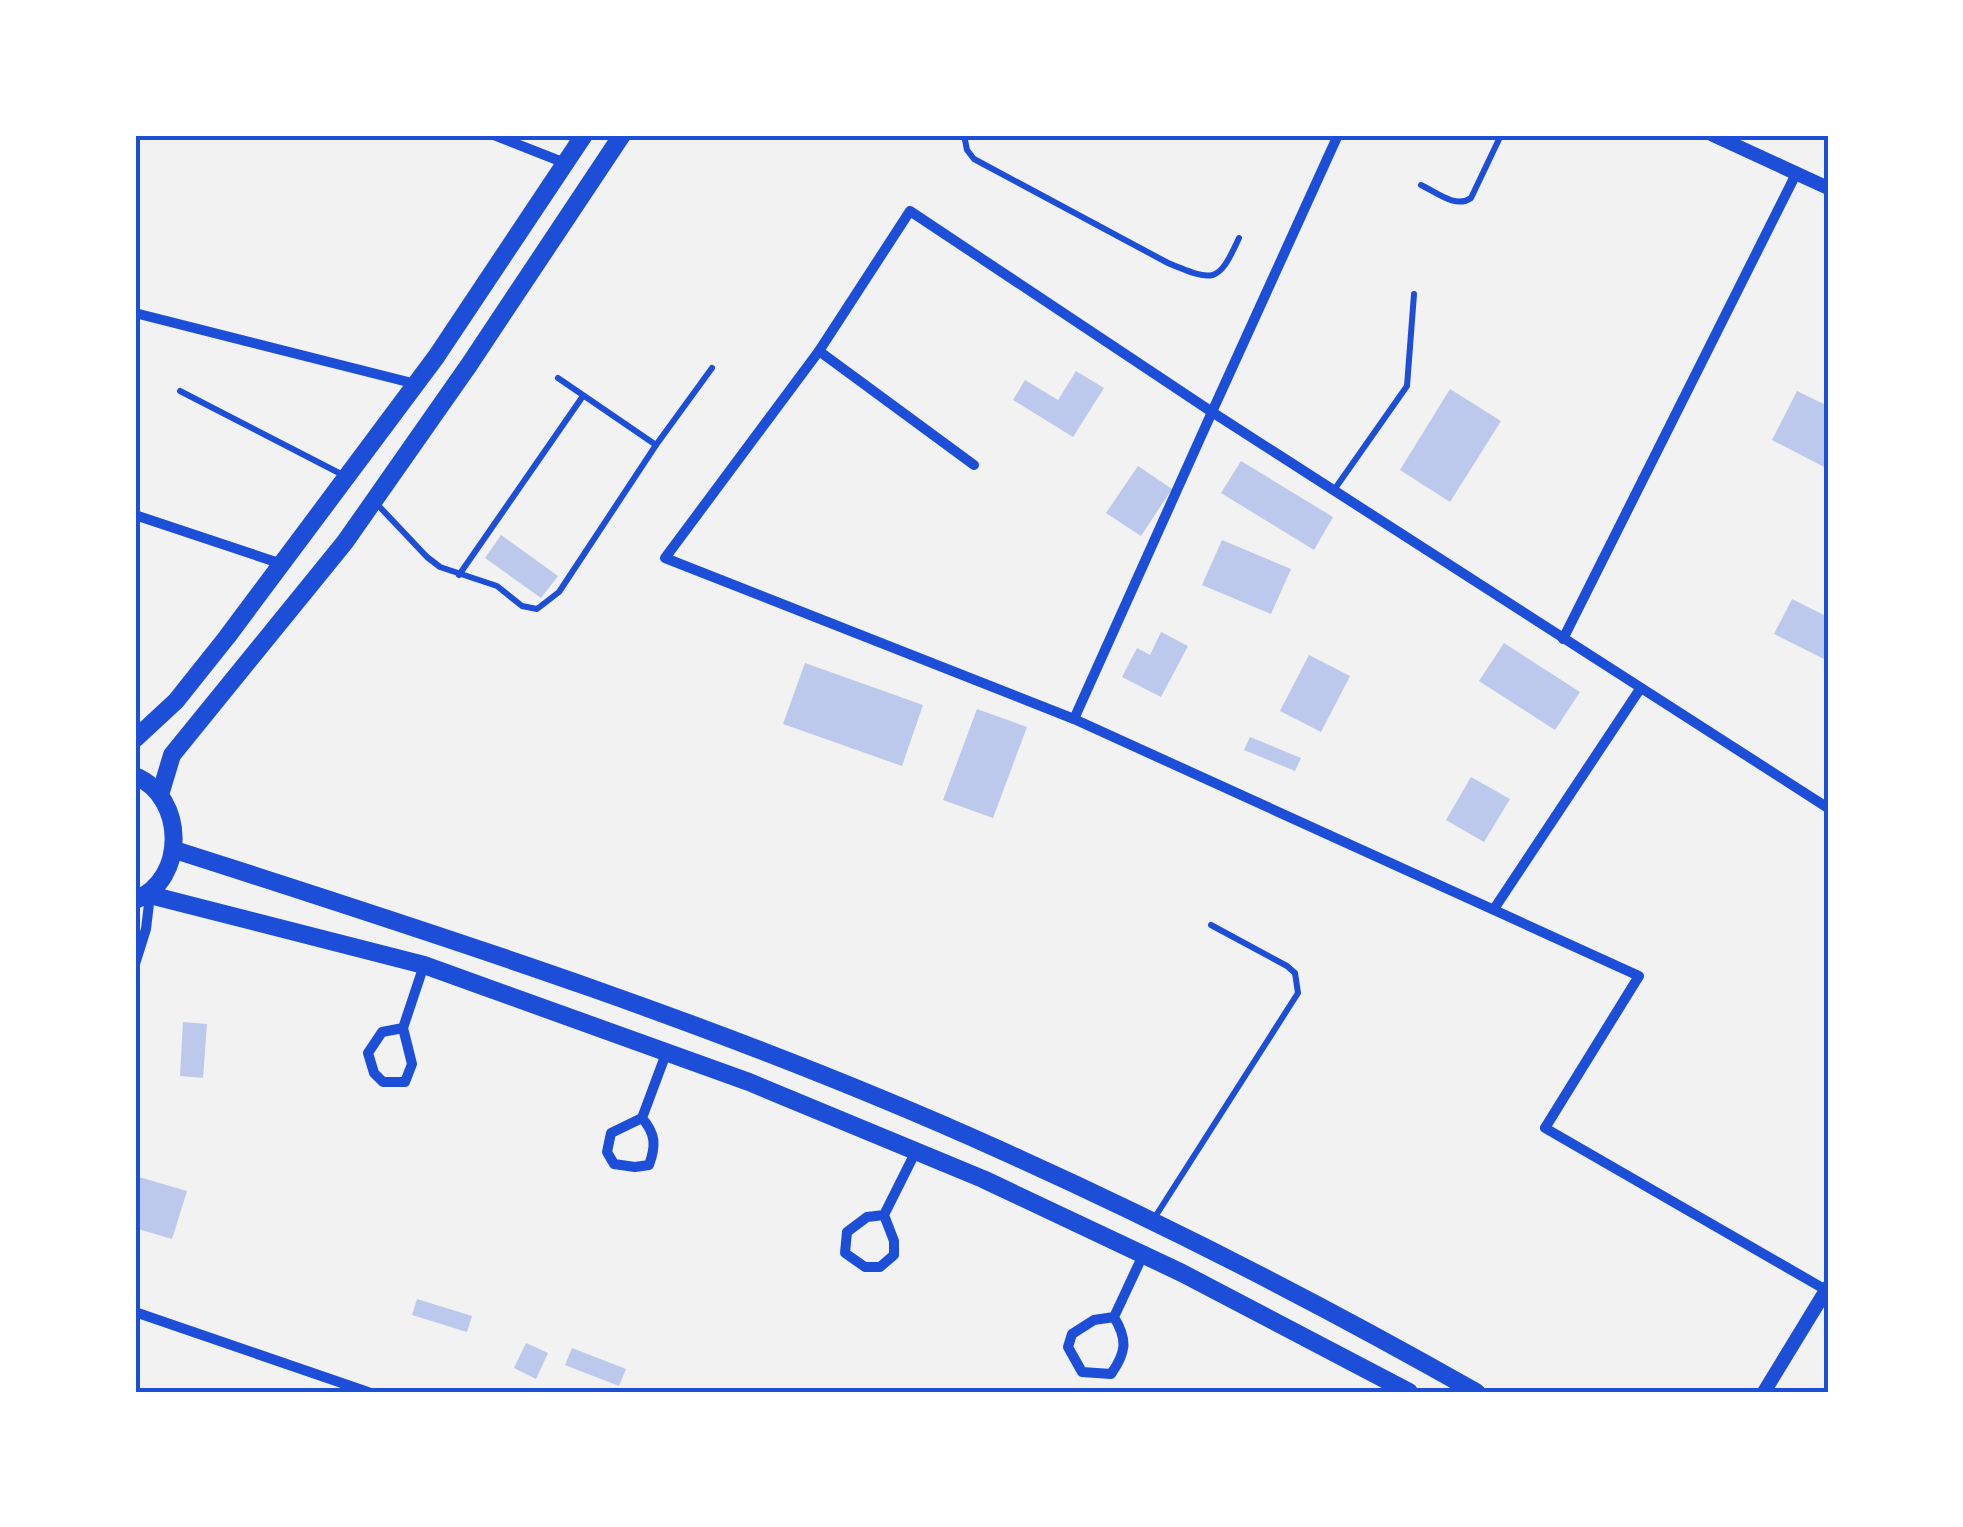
<svg xmlns="http://www.w3.org/2000/svg" width="1963" height="1527" viewBox="0 0 1963 1527" font-family="Quicksand,sans-serif">
<rect width="100%" height="100%" fill="#f2f2f2"/>
<g fill="#bdc9ec">
<path d="M1076,371l28,17 -31,49 -60,-37 12,-20 33,20z"/>
<path d="M1450,389l51,32 -51,81 -50,-32z"/>
<path d="M1797,391l31,15v63l-56,-29z"/>
<path d="M1241,461l92,56 -19,33 -93,-57z"/>
<path d="M1138,466l34,23 -31,47 -35,-23z"/>
<path d="M501,535l57,41 -17,22 -56,-40z"/>
<path d="M1222,540l69,29 -20,45 -69,-29z"/>
<path d="M1792,599l36,18v44l-54,-27z"/>
<path d="M1161,632l27,14 -27,51 -39,-20 15,-29 13,7z"/>
<path d="M1504,643l76,49 -25,38 -76,-49z"/>
<path d="M1309,655l41,21 -29,56 -41,-21z"/>
<path d="M805,663l118,42 -21,61 -119,-42z"/>
<path d="M977,709l50,18 -34,91 -50,-18z"/>
<path d="M1250,737l51,21 -6,13 -51,-21z"/>
<path d="M1471,777l39,22 -26,43 -38,-22z"/>
<path d="M183,1022l24,2 -4,54 -23,-2z"/>
<path d="M139,1177l48,14 -15,48 -37,-11v-37z"/>
<path d="M417,1299l55,17 -5,16 -55,-17z"/>
<path d="M526,1343l22,10 -12,26 -22,-11z"/>
<path d="M572,1348l54,21 -7,17 -54,-21z"/>
</g>
<g fill="none" stroke-linecap="round" stroke-linejoin="round">
<g stroke="#1d4ed8" stroke-width="6">
<path d="M964,135l3,15 7,9 194,104c46,19 50,21 71,-25"/>
<path d="M1421,185c15,7 35,24 50,13l30,-63"/>
<path d="M558,378l98,67"/>
<path d="M180,391l163,84"/>
<path d="M1334,490l73,-104 7,-92"/>
<path d="M375,502l52,55 13,10 57,19 25,20 15,3 22,-17 97,-147 56,-77"/>
<path d="M459,575l124,-179"/>
<path d="M1155,1217l143,-224 -3,-20 -8,-7 -76,-41"/>
</g>
<g stroke="#1d4ed8" stroke-width="10">
<path d="M494,135l71,28"/>
<path d="M1338,135l-126,277 -302,-201 -91,140 -154,207 409,161 565,257 -94,152 281,162"/>
<path d="M135,313l281,71"/>
<path d="M819,351l155,114"/>
<path d="M135,515l147,49"/>
<path d="M1563,639l233,-465"/>
<path d="M1074,719l138,-307 616,396"/>
<path d="M1494,909l146,-220"/>
<path d="M135,964l11,-35 4,-34"/>
<path d="M403,1028l-21,4 -14,21 6,20 9,9h22l7,-18 -9,-36 21,-63"/>
<path d="M642,1118l-31,15 -4,19 7,12 21,3 14,-2c7,-19 7,-31 -7,-47l25,-67"/>
<path d="M884,1215l-17,2 -20,15 -2,21 20,14h15l14,-12v-14l-10,-26 32,-64"/>
<path d="M135,1312l233,80"/>
<path d="M1114,1317l-20,3 -22,14 -4,13 14,25 29,2c15,-21 17,-34 3,-57l29,-62"/>
</g>
<g stroke="#1d4ed8" stroke-width="14">
<path d="M1713,135l115,53"/>
<path d="M1764,1392l64,-105"/>
</g>
<g stroke="#1d4ed8" stroke-width="18">
<path d="M135,739l41,-38 51,-64 209,-280 148,-222"/>
<path d="M135,776c51,21 52,104 0,124"/>
<path d="M160,795l12,-40 173,-213 124,-177 153,-230"/>
<path d="M175,850c278,89 557,179 823,299 163,73 323,155 478,243"/>
<path d="M150,895l274,70 325,117 234,97 199,94 227,119"/>
</g>
</g>
<rect width="1963" height="1527" fill="none" stroke="#ffffff" stroke-width="275"/>
<rect x="138" y="138" width="1688" height="1252" fill="none" stroke="#1d4ed8" stroke-width="4"/>
</svg>
